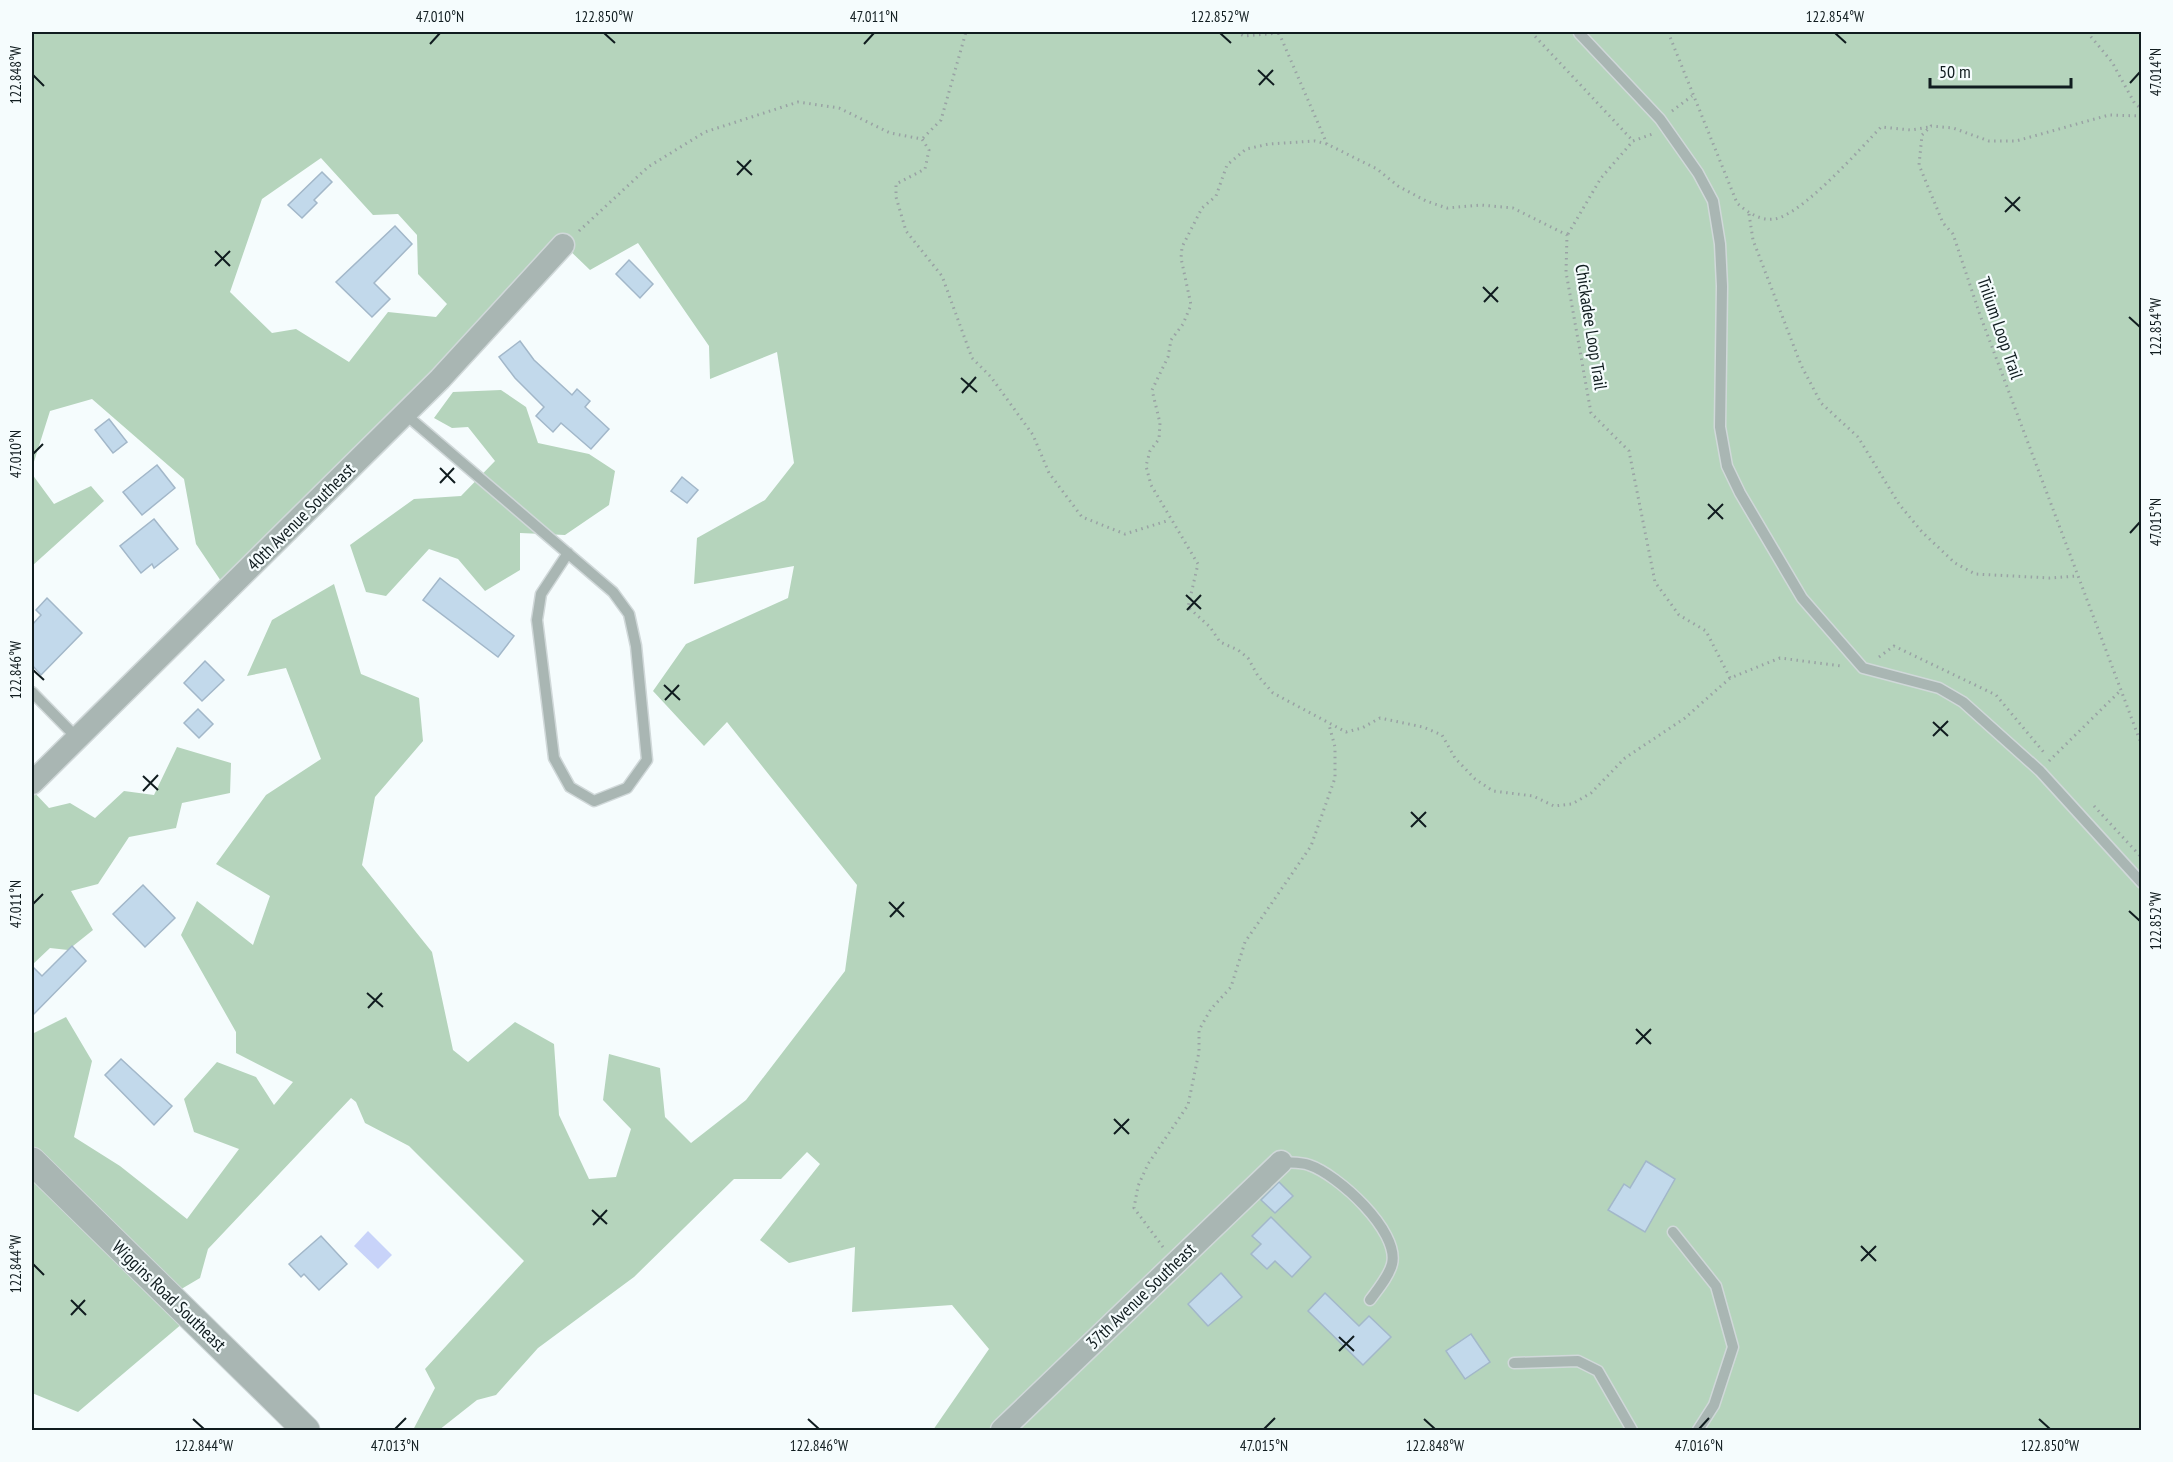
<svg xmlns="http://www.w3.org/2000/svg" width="2173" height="1462" viewBox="0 0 2173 1462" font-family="'PT Sans Narrow',sans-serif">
<rect width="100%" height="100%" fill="#f5fcfd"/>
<g fill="#b5d4bc" fill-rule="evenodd">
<path d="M32,32h2109v1398h-1208l56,-81 -37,-44 -100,7 3,-65 -66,16 -29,-23 60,-76 -13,-12 -26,27h-47l-100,98 -96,71 -42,47 -19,5 -38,30h-26l22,-42 -10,-19 99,-108 -115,-115 -44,-23 -9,-21 -5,-4 -143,151 -8,29 -39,23 22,22 -105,89 -46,-19v-359l34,-17 26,44 -18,76 46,29 67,53 52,-70 -45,-17 -10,-33 33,-37 39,15 18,28 19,-23 -57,-29v-21l-55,-97 16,-34 56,44 17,-49 -54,-32 50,-69 55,-36 -35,-91 -39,8 25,-56 62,-36 27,90 58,24 4,43 -48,56 -13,68 70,87 21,98 15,12 47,-40 39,22 5,71 30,64 27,-2 15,-48 -28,-29 6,-46 51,14 5,49 26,26 55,-43 99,-129 12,-86 -130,-163 -23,24 -51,-55 33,-47 102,-46 6,-32 -100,18 3,-46 68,-38 29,-37 -17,-111 -67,27 -1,-33 -71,-103 -48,27 -26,-25 -337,345 -31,-46 -12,-65 -92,-80 -42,12 -18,57zM321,158l52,57 25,-1 19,21 1,39 29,30 -11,13 -48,-5 -39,50 -53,-33 -24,4 -42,-41 32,-93z"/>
<path d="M501,390l25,17 12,36 51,11 26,17 -6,34 -44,30 -45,-2v37l-35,21 -27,-32 -29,-10 -43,47 -20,-4 -16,-47 64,-46 47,-3 34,-35 -27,-34 -16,1 -18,-10 19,-26z"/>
<path d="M32,474l22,30 37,-18 13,15 -72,65z"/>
<path d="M177,747l54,16 -1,30 -48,10 -6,25 -47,9 -31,47 -27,7 22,39 -25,20 -18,-2 -18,17v-175l17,18 21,-5 25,15 29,-27 30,4z"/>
</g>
<path fill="#c8d3f9" d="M368,1231l24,24 -14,14 -24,-23z"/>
<g fill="#c2d9eb" stroke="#a2b7c9" stroke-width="1.5">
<path d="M322,172l10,10 -18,18 3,3 -15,15 -14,-13z"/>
<path d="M395,226l17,18 -38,39 16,16 -18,18 -36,-35z"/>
<path d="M629,260l24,24 -13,14 -24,-24z"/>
<path d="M520,341l14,19 38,35 5,-6 13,12 -5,6 24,22 -18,20 -30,-26 -8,9 -17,-16 8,-9 -29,-29 -16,-21z"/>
<path d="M109,419l18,23 -14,11 -18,-23z"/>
<path d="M157,465l18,23 -33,27 -19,-23z"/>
<path d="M682,477l16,13 -11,13 -16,-12z"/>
<path d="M154,519l24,30 -24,19 -2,-4 -11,9 -21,-27z"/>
<path d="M440,578l74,58 -16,21 -75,-57z"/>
<path d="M47,598l35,35 -41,42 -9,-10v-40l9,-10 -5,-5z"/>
<path d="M205,661l19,19 -22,21 -18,-18z"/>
<path d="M198,709l15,15 -14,14 -15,-15z"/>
<path d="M143,885l32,33 -30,29 -32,-33z"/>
<path d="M72,946l14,15 -54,55v-50l10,10z"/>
<path d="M121,1059l51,47 -18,19 -49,-50z"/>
<path d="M1646,1161l29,18 -30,53 -37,-22 16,-26 6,4z"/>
<path d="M1279,1182l14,14 -18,17 -14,-13z"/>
<path d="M1271,1217l40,40 -19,20 -17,-16 -8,8 -16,-15 10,-10 -9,-8z"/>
<path d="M321,1236l26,28 -28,26 -15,-16 -3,3 -12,-13z"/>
<path d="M1221,1273l21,24 -34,29 -20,-22z"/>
<path d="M1325,1293l34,33 10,-10 22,21 -28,28 -55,-54z"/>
<path d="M1471,1334l19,28 -25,17 -19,-28z"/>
</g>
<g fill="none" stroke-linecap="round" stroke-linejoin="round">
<defs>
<g id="service">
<path d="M1579,33l81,86 38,54 15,28 7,43 2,42 -2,141 7,39 13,27 62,105 61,70 76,20 24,14 77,69 102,112"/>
<path d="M405,414l208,178 16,22 7,32 11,114 -20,28 -33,13 -24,-14 -16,-29 -17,-138 4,-26 27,-41"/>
<path d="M32,692l45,46"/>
<path d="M1281,1162c9,1 20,0 28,3 28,9 91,66 83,99 -3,12 -14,25 -22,36"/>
<path d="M1673,1232l43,54 17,61 -19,58 -16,25"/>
<path d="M1514,1363l64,-2 20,10 34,59"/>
</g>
<g id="minor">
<path d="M32,783l408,-404 123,-134"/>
<path d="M1002,1430l279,-268"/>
</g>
<path id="tertiary" d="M32,1161l274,269"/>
</defs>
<use href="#service" stroke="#d0d8d9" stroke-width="13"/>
<use href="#minor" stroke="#d0d8d9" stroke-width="25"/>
<use href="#tertiary" stroke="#d0d8d9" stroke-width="29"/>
<g stroke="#99a2a4" stroke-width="3" stroke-dasharray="1.5 4.5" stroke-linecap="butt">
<path d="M1236,32l8,4 35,-3"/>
<path d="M1531,32l102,109"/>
<path d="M1668,32l69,171c10,9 23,18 37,16 27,-3 87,-71 107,-92l30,3 18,-3"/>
<path d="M2087,32l25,30 23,42 7,5"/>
<path d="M1279,33l48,111"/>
<path d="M1672,111l20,-15"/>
<path d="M2142,116l-33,-1 -93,26h-27l-36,-13 -22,-2 -9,9 -3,30 24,58 10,11 27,81 162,431"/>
<path d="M923,138l18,-18 25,-88"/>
<path d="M1749,214l4,26 48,125 20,38 37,34 41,67 23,28 33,31 20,11 75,4 27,-2"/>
<path d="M579,231l69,-64 57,-35 93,-30 41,6 51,25 32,6 7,11 -4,19 -29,15v13l10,34 36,45 30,82 19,19 42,58 16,38 33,44 43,17 45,-14"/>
<path d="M1568,234l33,-56 32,-37 22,-8"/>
<path d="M1879,657l15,-11 102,49 50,60"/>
<path d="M1730,678l-24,-47 -27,-16 -24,-33 -26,-131 -38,-38 -25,-141 1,-37 -54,-27 -32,-3 -34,3 -21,-7 -28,-15 -21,-17 -50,-25 -12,-3 -46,3 -23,5 -19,16 -11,31 -14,12 -20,39 -1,11 10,47 -8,19 -12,16 -3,17 -16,33 8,33 -1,16 -9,12 -4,15 5,19 47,79 -10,43 22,20 10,15 18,8 10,8 10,18 15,17 73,39 16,-4 18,-10 43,9 19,8 13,23 20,21 18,12 40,5 21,10 18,-2 19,-11 34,-35 60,-40 45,-40 50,-20 61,8"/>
<path d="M2049,761l72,-71"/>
<path d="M2094,806l48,52"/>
<path d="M1163,1247l-29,-39 4,-22 10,-22 40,-59 11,-53v-22l12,-21 20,-22 14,-45 66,-96 24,-68v-31l-6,-22"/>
</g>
<use href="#service" stroke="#a9b6b3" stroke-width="10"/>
<use href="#minor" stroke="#a9b6b3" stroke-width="22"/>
<use href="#tertiary" stroke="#a9b6b3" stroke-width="27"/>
</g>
<path fill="none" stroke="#101c1f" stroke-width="2" d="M604,33l11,10M1220,33l11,10M1835,33l11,10M430,44l10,-11M864,44l10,-11M1258,70l16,15M33,75l11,11M2130,83l10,-11M1259,85l14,-15M737,161l15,14M737,175l14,-15M2005,197l15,14M2005,212l15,-15M215,251l15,15M215,266l15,-15M1483,287l15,15M1484,302l14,-15M2129,317l11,10M961,378l16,14M962,393l14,-16M33,454l10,-10M440,468l15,15M440,483l14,-15M1708,504l15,15M1708,519l15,-15M2130,533l10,-11M1186,595l15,14M1187,610l14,-15M33,670l11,10M664,685l16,15M665,700l14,-15M1933,722l15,14M1933,736l15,-15M143,776l15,14M143,791l15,-16M1411,812l15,15M1411,827l15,-15M889,902l15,15M33,904l10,-10M2129,911l11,10M890,917l14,-15M367,993l16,14M368,1008l14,-15M1636,1029l15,15M1636,1044l15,-15M1114,1119l15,15M1114,1134l15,-15M592,1210l15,14M593,1225l14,-15M1861,1246l15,15M1861,1261l15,-15M33,1264l11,11M71,1300l15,15M71,1315l14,-15M1339,1337l15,14M1339,1351l15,-15M193,1419l11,10M808,1419l11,10M1424,1419l11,10M2039,1419l11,10M395,1429l11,-11M1264,1429l11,-11M1699,1429l10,-11"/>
<g text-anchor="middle" stroke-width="4.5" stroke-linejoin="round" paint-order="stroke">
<g font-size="18" fill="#101c1f" stroke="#f5fcfd">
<text transform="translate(1591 327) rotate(81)" y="6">Chickadee Loop Trail</text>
<text transform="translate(2000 328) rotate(71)" y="6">Trilium Loop Trail</text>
<text transform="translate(301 517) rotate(-45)" y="6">40th Avenue Southeast</text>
<text transform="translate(169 1296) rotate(44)" y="6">Wiggins Road Southeast</text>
<text transform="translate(1141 1296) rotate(-44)" y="6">37th Avenue Southeast</text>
</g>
</g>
<rect width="2173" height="1462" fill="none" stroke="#f5fcfd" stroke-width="66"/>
<path d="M1930 78v9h141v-9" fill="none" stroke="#101c1f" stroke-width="3"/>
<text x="1939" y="78" font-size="18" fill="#101c1f" stroke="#f5fcfd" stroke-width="4.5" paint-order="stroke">50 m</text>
<rect x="33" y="33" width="2107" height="1396" fill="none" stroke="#101c1f" stroke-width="2"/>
<g font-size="15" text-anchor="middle" fill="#101c1f">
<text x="440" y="22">47.010°N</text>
<text x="604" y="22">122.850°W</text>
<text x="874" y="22">47.011°N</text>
<text x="1220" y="22">122.852°W</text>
<text x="1835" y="22">122.854°W</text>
<text transform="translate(2156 72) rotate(-90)" y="5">47.014°N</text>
<text transform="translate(16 75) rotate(-90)" y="5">122.848°W</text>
<text transform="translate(2156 327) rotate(-90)" y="5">122.854°W</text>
<text transform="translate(16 454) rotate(-90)" y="5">47.010°N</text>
<text transform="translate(2156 522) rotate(-90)" y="5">47.015°N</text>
<text transform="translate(16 670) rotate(-90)" y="5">122.846°W</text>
<text transform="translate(16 904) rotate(-90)" y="5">47.011°N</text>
<text transform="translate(2156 921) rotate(-90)" y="5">122.852°W</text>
<text transform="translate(16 1264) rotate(-90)" y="5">122.844°W</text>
<text x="204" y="1451">122.844°W</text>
<text x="395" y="1451">47.013°N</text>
<text x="819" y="1451">122.846°W</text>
<text x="1264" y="1451">47.015°N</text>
<text x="1435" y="1451">122.848°W</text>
<text x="1699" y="1451">47.016°N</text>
<text x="2050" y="1451">122.850°W</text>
</g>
</svg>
